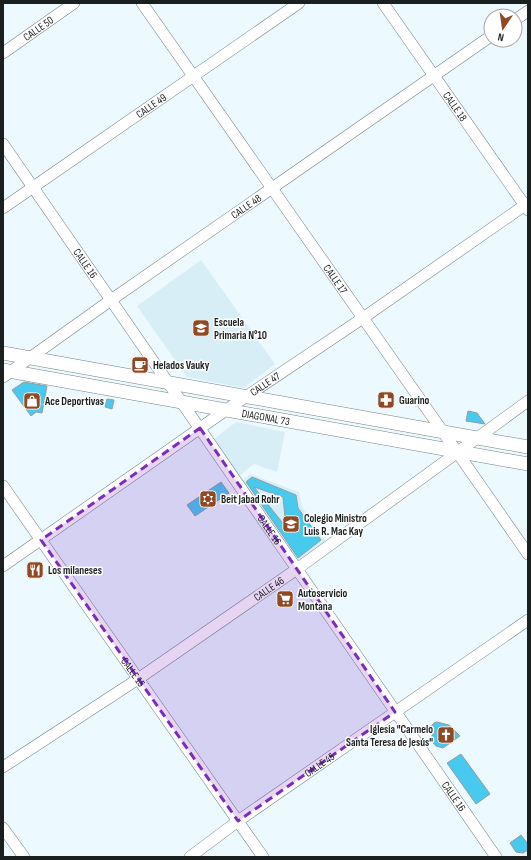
<svg xmlns="http://www.w3.org/2000/svg" width="531" height="860" viewBox="0 0 531 860" font-family="'Sofia Sans Condensed',sans-serif">
<rect width="100%" height="100%" fill="#ecfaff"/>
<g fill="#d7eef6">
<path d="M201,260l74,104 -31,24 -57,-11 -50,-71z"/>
<path d="M236,422l49,10 -8,40 -23,-8 -15,12 -25,-37z"/>
<path d="M250,474l49,18 3,15 23,34 -30,23 -55,-81z"/>
</g>
<g fill="#47caed" stroke="#909da2" fill-rule="evenodd">
<path d="M24,382l23,4 -5,27 -6,-1 -5,4 -19,-26z"/>
<path d="M381,393l11,2 -2,12 -11,-1z"/>
<path d="M107,399l7,1 -2,9 -7,-2z"/>
<path d="M468,411l9,2 8,11 -19,-3z"/>
<path d="M252,477l44,18 2,13 23,32 -23,18 -52,-76zM254,487l29,10 3,30z"/>
<path d="M221,482l8,11 -34,23 -8,-11z"/>
<path d="M437,722l12,3 11,11 -17,12 -7,-2 -5,-5v-4l4,-6 -5,-4 4,-4z"/>
<path d="M461,754l29,40 -14,10 -29,-41z"/>
<path d="M521,835l7,9v6l-5,3 -7,-1 -6,-9z"/>
</g>
<g fill="none" stroke-linecap="round" stroke-linejoin="round">
<defs>
<g id="minor">
<path id="s1" d="M142,3l221,315 94,134 71,102"/>
<path id="s2" d="M383,3l145,207"/>
<path d="M515,20l13,-9"/>
<path id="s3" d="M3,53l71,-50"/>
<path id="s4" d="M3,144l493,713"/>
<path id="s5" d="M3,208l296,-205"/>
<path id="s6" d="M3,377l108,-77 380,-264"/>
<path id="s7" d="M3,486l260,371"/>
<path id="s8" d="M3,566l223,-156 137,-92 165,-115"/>
<path id="s9" d="M3,767l135,-88 159,-110 231,-168"/>
<path d="M3,828l21,29"/>
<path id="s10" d="M190,857l48,-36 290,-201"/>
</g>
<g id="major">
<path d="M3,353l525,94"/>
<path id="s11" d="M3,370l525,94"/>
</g>
</defs>
<use href="#minor" stroke="#748085" stroke-width="12"/>
<use href="#major" stroke="#748085" stroke-width="14"/>
<use href="#minor" stroke="#fff" stroke-width="11"/>
<use href="#major" stroke="#fff" stroke-width="13"/>
</g>
<path fill="#7b2cbf" fill-opacity="0.2" stroke="#7b2cbf" stroke-width="3" stroke-dasharray="8 5" stroke-linejoin="round" d="M200,428l195,284 -157,109 -197,-281z"/>
<defs>
<symbol id="school-square" viewBox="-11 -11 22 22"><rect x="-9" y="-9" width="18" height="18" rx="4" fill="#904923" stroke="#fff"/><path d="M0-5L7-2L0 1L-7-2ZM-4 1L0 2.5L4 1V4Q0 6-4 4Z" fill="#fff"/></symbol>
<symbol id="cafe-square" viewBox="-11 -11 22 22"><rect x="-9" y="-9" width="18" height="18" rx="4" fill="#904923" stroke="#fff"/><path d="M-5.5-4.5H6V0H3Q3 3.5 0 3.5H-2.5Q-5.5 3.5-5.5 0ZM3-3.2v2h1.7v-2ZM-6 4.5H4V6H-6Z" fill="#fff"/></symbol>
<symbol id="pharmacy-square" viewBox="-11 -11 22 22"><rect x="-9" y="-9" width="18" height="18" rx="4" fill="#904923" stroke="#fff"/><path d="M-2-6h4v4h4v4h-4v4h-4v-4h-4v-4h4Z" fill="#fff"/></symbol>
<symbol id="shop-square" viewBox="-11 -11 22 22"><rect x="-9" y="-9" width="18" height="18" rx="4" fill="#904923" stroke="#fff"/><path d="M-5-2.5h2.3a2.7 3.5 0 0 1 5.4 0H5L5.5 6h-11ZM-1.5-2.5h3a1.5 2.3 0 0 0-3 0Z" fill="#fff"/></symbol>
<symbol id="synagogue-square" viewBox="-11 -11 22 22"><rect x="-9" y="-9" width="18" height="18" rx="4" fill="#904923" stroke="#fff"/><path d="M0-6.5L5.6 3.2H-5.6ZM0 6.5L5.6-3.2H-5.6Z" fill="#fff"/></symbol>
<symbol id="restaurant-square" viewBox="-11 -11 22 22"><rect x="-9" y="-9" width="18" height="18" rx="4" fill="#904923" stroke="#fff"/><path d="M-5-6h1v4h1v-4h1v4h1v-4h1v5L-1.5 .5V6h-2V.5L-5-1ZM5-6V6H3V1.5H1.5Q1.5-4 5-6Z" fill="#fff"/></symbol>
<symbol id="supermarket-square" viewBox="-11 -11 22 22"><rect x="-9" y="-9" width="18" height="18" rx="4" fill="#904923" stroke="#fff"/><path d="M-6-5.5h2.5l.6 2H6L4.5 2H-2.5L-4.4-4H-6ZM-1.5 3.2a1.3 1.3 0 1 0 .1 0ZM3 3.2a1.3 1.3 0 1 0 .1 0Z" fill="#fff"/></symbol>
<symbol id="church-square" viewBox="-11 -11 22 22"><rect x="-9" y="-9" width="18" height="18" rx="4" fill="#904923" stroke="#fff"/><path d="M-1.2-6h2.4v3.5h3.3v2.4h-3.3V6h-2.4V-.1h-3.3v-2.4h3.3Z" fill="#fff"/></symbol>
</defs>
<g fill-rule="evenodd">
<use href="#school-square" x="191" y="318" width="20" height="20"/>
<use href="#cafe-square" x="130" y="355" width="20" height="20"/>
<use href="#pharmacy-square" x="376" y="390" width="20" height="20"/>
<use href="#shop-square" x="22" y="391" width="20" height="20"/>
<use href="#synagogue-square" x="198" y="489" width="20" height="20"/>
<use href="#school-square" x="281" y="514" width="20" height="20"/>
<use href="#restaurant-square" x="25" y="560" width="20" height="20"/>
<use href="#supermarket-square" x="275" y="589" width="20" height="20"/>
<use href="#church-square" x="436" y="725" width="20" height="20"/>
</g>
<g text-anchor="middle" stroke-width="3" stroke-linejoin="round" paint-order="stroke">
<g font-size="11" fill="#1a1f20" stroke="#fff">
<text dy="4" stroke="none"><textPath href="#s3" startOffset="43">CALLE 50</textPath></text>
<text dy="4" stroke="none"><textPath href="#s5" startOffset="180">CALLE 49</textPath></text>
<text dy="4" stroke="none"><textPath href="#s2" startOffset="126">CALLE 18</textPath></text>
<text dy="4" stroke="none"><textPath href="#s6" startOffset="297">CALLE 48</textPath></text>
<text dy="4" stroke="none"><textPath href="#s4" startOffset="145">CALLE 16</textPath></text>
<text dy="4" stroke="none"><textPath href="#s1" startOffset="337">CALLE 17</textPath></text>
<text dy="4" stroke="none"><textPath href="#s8" startOffset="319">CALLE 47</textPath></text>
<text dy="4" stroke="none"><textPath href="#s11" startOffset="267">DIAGONAL 73</textPath></text>
<text dy="4" stroke="none"><textPath href="#s4" startOffset="469">CALLE 16</textPath></text>
<text dy="4" stroke="none"><textPath href="#s9" startOffset="320">CALLE 46</textPath></text>
<text dy="4" stroke="none"><textPath href="#s7" startOffset="227">CALLE 15</textPath></text>
<text dy="4" stroke="none"><textPath href="#s10" startOffset="159">CALLE 45</textPath></text>
<text dy="4" stroke="none"><textPath href="#s4" startOffset="793">CALLE 16</textPath></text>
</g>
<g font-size="11" font-weight="bold" fill="#1a1f20" stroke="#fff" text-anchor="start">
<text x="214" y="326">Escuela<tspan x="214" dy="13">Primaria N°10</tspan></text>
<text x="153" y="369">Helados Vauky</text>
<text x="399" y="404">Guarino</text>
<text x="45" y="405">Ace Deportivas</text>
<text x="221" y="503">Beit Jabad Rohr</text>
<text x="304" y="522">Colegio Ministro<tspan x="304" dy="13">Luis R. Mac Kay</tspan></text>
<text x="48" y="574">Los milaneses</text>
<text x="298" y="597">Autoservicio<tspan x="298" dy="13">Montana</tspan></text>
<text x="433" y="733" text-anchor="end">Iglesia "Carmelo<tspan x="433" dy="13">Santa Teresa de Jesús"</tspan></text>
</g>
</g>
<rect width="531" height="860" fill="none" stroke="#1a1f20" stroke-width="8"/>
<g transform="translate(503 28) rotate(193)"><circle r="19" fill="#ffffff" stroke="#a3a5a6"/>
<path d="M0-3L7 15L0 10L-7 15Z" fill="#904923"/>
<text y="-6" font-size="11" font-weight="bold" text-anchor="middle" fill="#1a1f20">N</text>
</g>
</svg>
